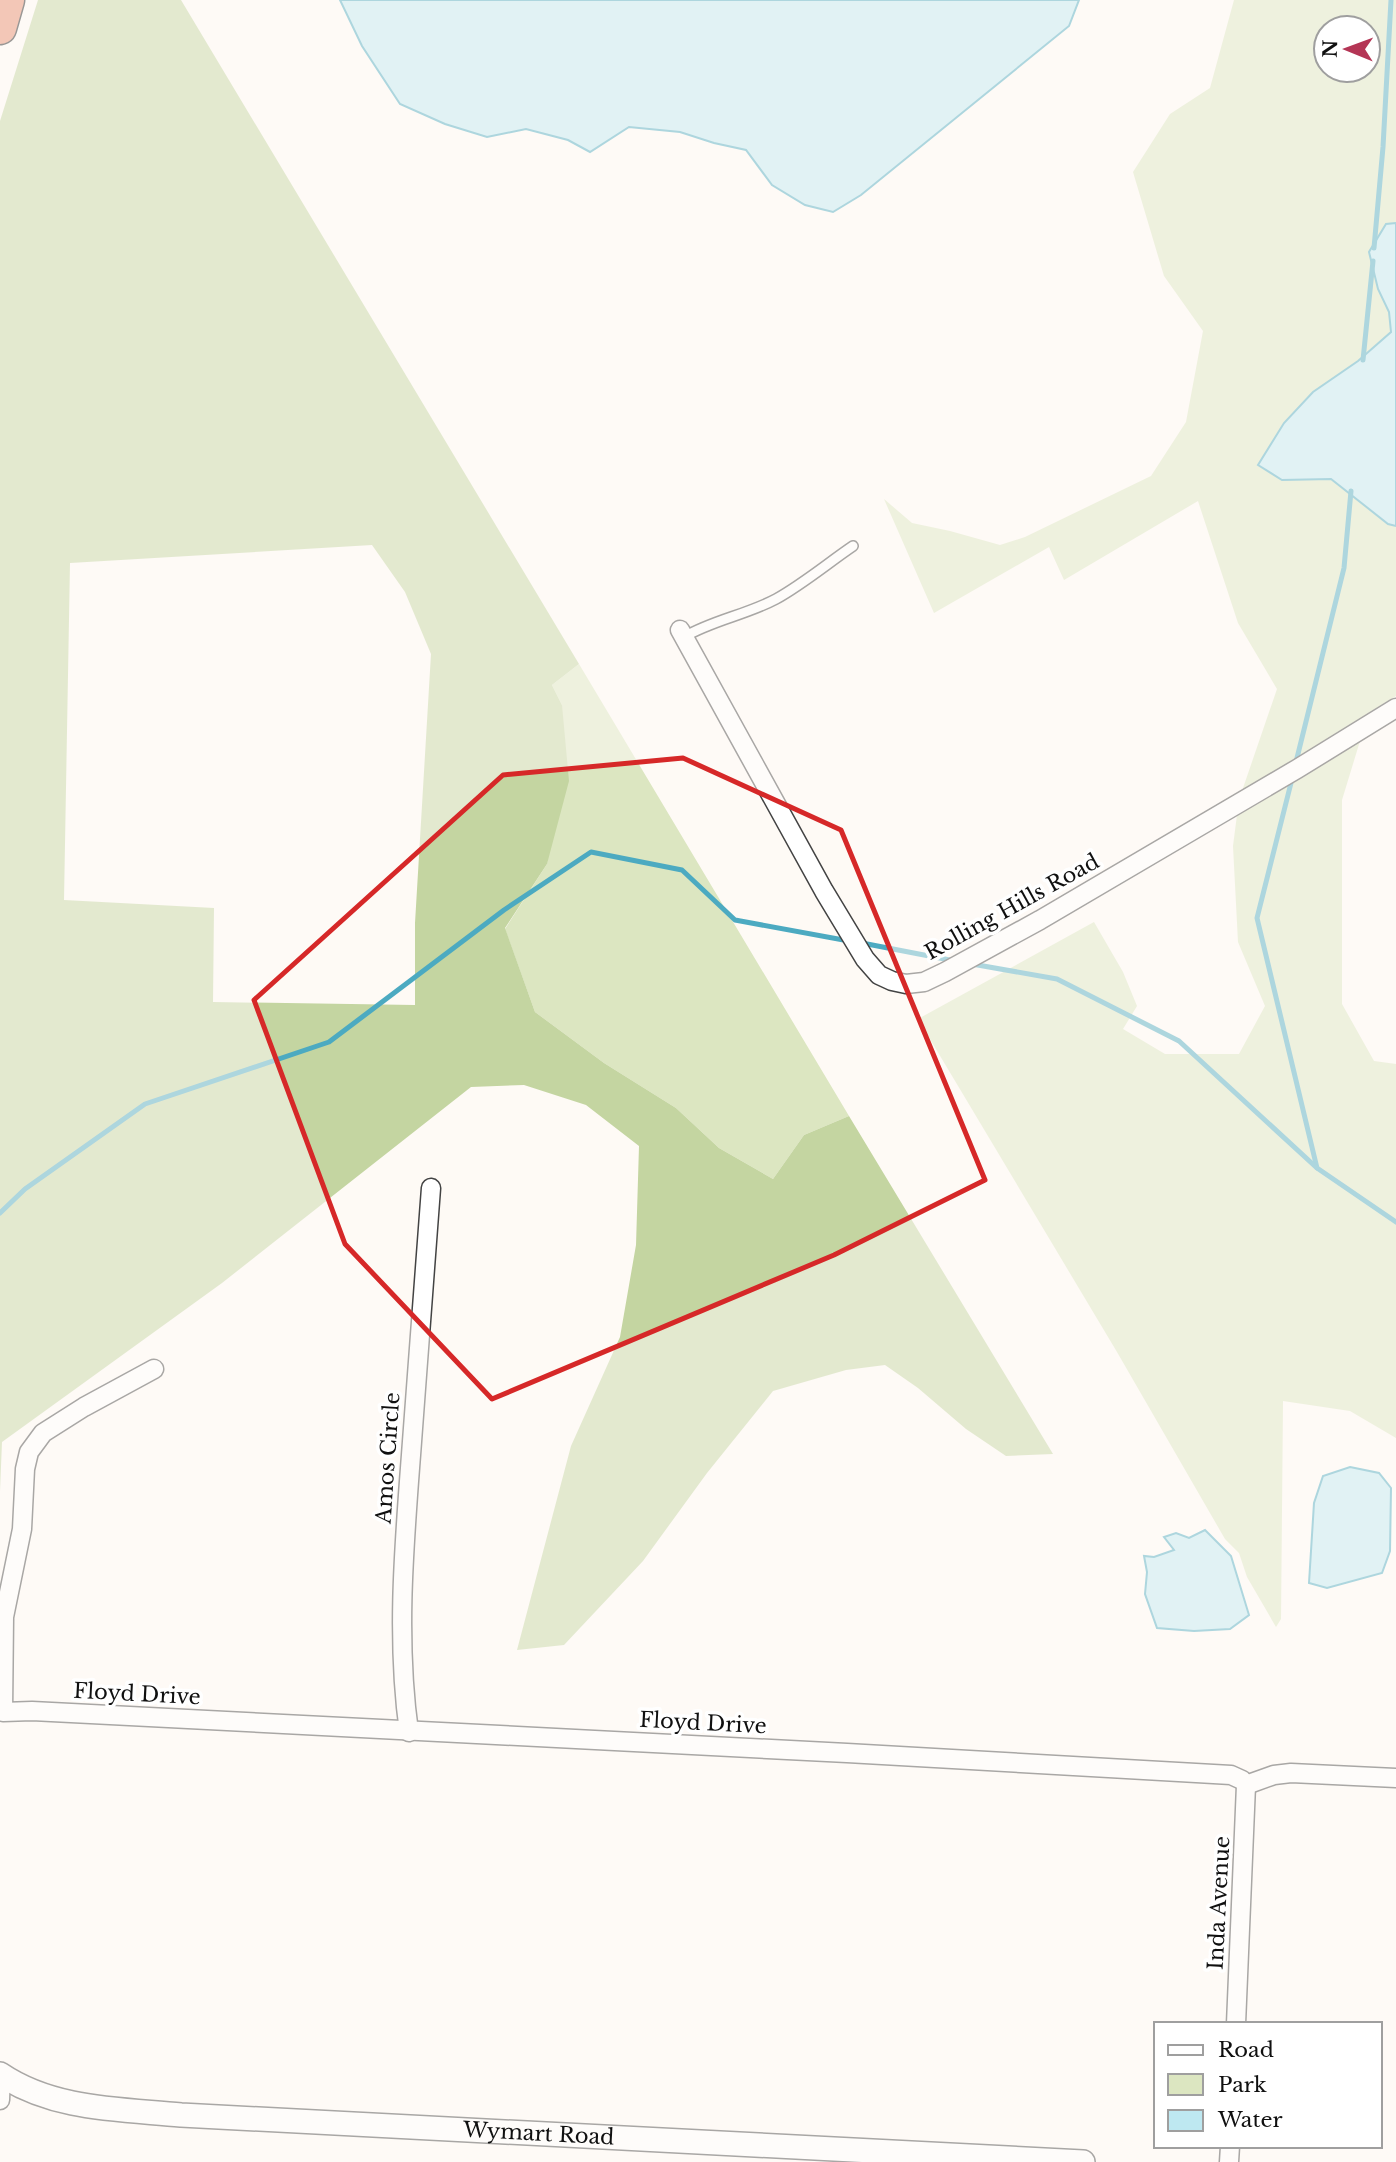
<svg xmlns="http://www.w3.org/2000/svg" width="1396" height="2162" viewBox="0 0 1396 2162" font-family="'Libre Baskerville',serif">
<rect width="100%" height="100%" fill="#fefaf5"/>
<g fill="#dce6c1" fill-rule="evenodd">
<path d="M1234,0h162v223l-11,1 -7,65 11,23 2,20 -33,29 -45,31 -29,31 -2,57 49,-1 56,45 9,2v170l-154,95 35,-102 -39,-66 -40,-122 -134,79 -15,-33 -115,66 -50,-114 28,24 38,8 50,14 25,-8 126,-61 35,-54 17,-91 -39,-55 -31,-104 37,-58 40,-26zM1326,28h42v42h-42z"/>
<path d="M579,664l270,452 -45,19 -31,44 -54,-31 -43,-40 -72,-45 -69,-51 -30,-83 42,-65 15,-159 -10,-20z"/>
<path d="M1360,741l-18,59v204l32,57 22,3v374l-46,-27 -67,-10 -2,218 -5,8 -29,-50 -8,-24 -14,-14 -108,-187 -199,-333 176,-97 29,50 14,34 -14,23 42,25h74l26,-48 -27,-64 -5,-96 4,-31z"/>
</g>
<path fill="#c4d5a1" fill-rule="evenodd" d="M38,0h143l398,664 -27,21 10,20 7,76 -22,83 -42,64 30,84 69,51 72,45 43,40 54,31 31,-44 45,-19 204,338 -47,2 -40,-27 -48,-41 -33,-23 -39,5 -73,21 -66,82 -64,88 -79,84 -47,5 54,-204 49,-109 16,-92 3,-99 -53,-41 -62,-20 -53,2 -249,196 -220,159 -2,49v-1370zM372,545l33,47 26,62 -16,269v82l-202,-3 1,-94 -150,-8 6,-337z"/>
<g fill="#bee8f1" stroke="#4caac1" stroke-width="2">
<path d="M340,0h739l-10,26 -208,169 -28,17 -28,-7 -33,-20 -26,-35 -32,-7 -34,-11 -51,-5 -39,25 -22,-12 -42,-11 -39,8 -42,-13 -45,-20 -38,-58z"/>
<path d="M1396,223v303l-8,-2 -57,-45 -49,1 -24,-15 26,-42 29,-31 45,-31 33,-29 -2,-20 -11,-23 -9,-37 17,-28z"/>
<path d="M1350,1467l29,6 12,15 -1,63 -8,22 -55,15 -18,-5 5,-80 9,-27z"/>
<path d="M1205,1530l26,26 18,59 -19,14 -36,2 -37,-3 -12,-34 2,-22 -3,-16 10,1 20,-7 -10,-13 12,-4 13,5z"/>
</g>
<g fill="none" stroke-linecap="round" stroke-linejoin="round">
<g stroke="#4caac1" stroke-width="5">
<path d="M1374,248l9,-101 8,-147"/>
<path d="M1363,360l10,-99"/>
<path d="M1295,766l49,-198 7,-77"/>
<path d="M1292,779l-35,139 60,250 79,54"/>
<path d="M862,943l93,18"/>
<path d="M972,964l85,15 122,62 138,127"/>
<path d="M0,1213l25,-24 120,-85 184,-62 175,-132 87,-58 91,18 53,50 114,21"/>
</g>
<defs>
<path id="service" d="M684,637c29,-17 62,-22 92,-38 27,-15 52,-36 77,-53"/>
<g id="minor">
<path d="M680,630l144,261 41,68 14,16 13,6 14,3 18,-2 21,-10 95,-52 257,-151 99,-61"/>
<path d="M154,1369l-70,38 -41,26 -14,19 -4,17 -3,60 -18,88 -1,95 29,-1 815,42 384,22 11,5 4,5"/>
<path d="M409,1732c-13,-92 -5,-185 2,-277 7,-89 14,-178 20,-267"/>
<path d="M1246,1785l28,-10 17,-2 105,5"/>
<path d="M1236,2024l10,-239"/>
<path d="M0,2100l1,-26"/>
<path d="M1229,2162l1,-16"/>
</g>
<g id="tertiary">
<path id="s1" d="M0,2074c53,36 119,35 181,41l902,47"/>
</g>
<path id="motorway" d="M0,28l8,-28"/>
</defs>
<use href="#service" stroke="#434343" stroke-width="12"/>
<use href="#minor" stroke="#434343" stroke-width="21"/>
<use href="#tertiary" stroke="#434343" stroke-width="26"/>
<use href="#motorway" stroke="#212121" stroke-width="35"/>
<use href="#service" stroke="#fff" stroke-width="9"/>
<use href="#minor" stroke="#fff" stroke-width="18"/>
<use href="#tertiary" stroke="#fff" stroke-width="23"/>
<use href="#motorway" stroke="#e6896b" stroke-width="32"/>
</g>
<path d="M0 0H1396V2162H0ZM683,758l158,72 144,350 -151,75 -342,144 -147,-155 -91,-244 249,-225z" fill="#fefaf5" fill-opacity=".55" fill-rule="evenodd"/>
<path fill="none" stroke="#d62828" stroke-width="5" stroke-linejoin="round" d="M683,758l158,72 144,350 -151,75 -342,144 -147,-155 -91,-244 249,-225z"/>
<g text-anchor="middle" stroke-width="7" stroke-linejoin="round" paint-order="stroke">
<g font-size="21" fill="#101010" stroke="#fff">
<text transform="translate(1012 907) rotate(-29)" y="7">Rolling Hills Road</text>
<text transform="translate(388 1458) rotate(-86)" y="7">Amos Circle</text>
<text transform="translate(137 1694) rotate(3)" y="7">Floyd Drive</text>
<text transform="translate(703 1723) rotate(3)" y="7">Floyd Drive</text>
<text transform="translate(1219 1903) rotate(-87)" y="7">Inda Avenue</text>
<text dy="7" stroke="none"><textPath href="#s1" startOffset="546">Wymart Road</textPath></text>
</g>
</g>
<rect x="1154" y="2022" width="228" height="126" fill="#ffffff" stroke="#9f9f9f" stroke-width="2"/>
<rect x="1168" y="2045" width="35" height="10" fill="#ffffff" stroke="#9f9f9f" stroke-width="2"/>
<text x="1218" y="2057" font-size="21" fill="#101010">Road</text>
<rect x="1168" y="2074" width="35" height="21" fill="#dce6c1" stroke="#9f9f9f" stroke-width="2"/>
<text x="1218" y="2092" font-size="21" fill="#101010">Park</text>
<rect x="1168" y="2110" width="35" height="21" fill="#bee8f1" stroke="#9f9f9f" stroke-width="2"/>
<text x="1218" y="2127" font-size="21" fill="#101010">Water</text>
<g transform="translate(1347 49) rotate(271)"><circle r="33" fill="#ffffff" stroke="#9f9f9f" stroke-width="2"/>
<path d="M0-5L12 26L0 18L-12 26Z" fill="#b43555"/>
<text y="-10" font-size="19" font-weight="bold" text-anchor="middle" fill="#101010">N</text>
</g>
</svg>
